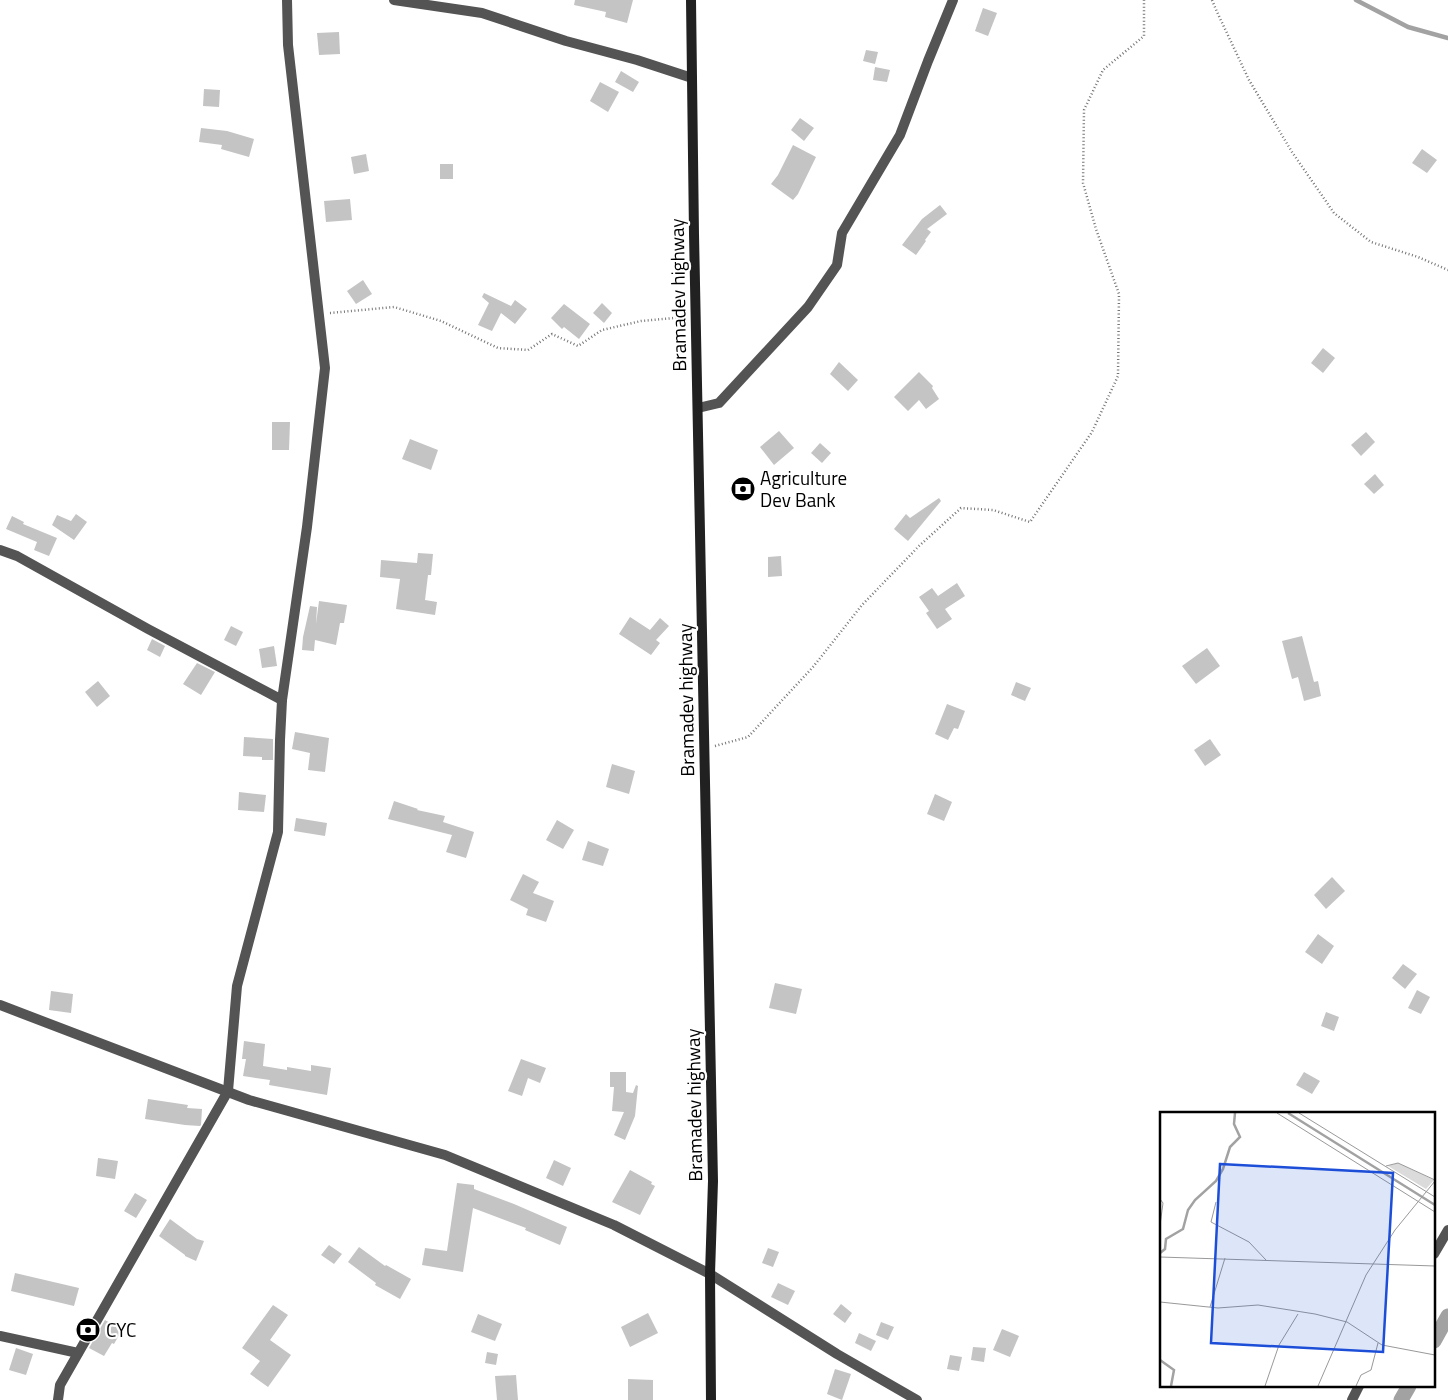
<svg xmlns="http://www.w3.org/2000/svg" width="1448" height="1400" viewBox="0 0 1448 1400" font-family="'Titillium Web',sans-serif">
<rect width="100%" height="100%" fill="#fff"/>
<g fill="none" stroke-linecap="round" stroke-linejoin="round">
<path stroke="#a2a2a2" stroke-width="4.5" d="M1356,0l52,27 40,11"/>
<g stroke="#a2a2a2" stroke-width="15">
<path d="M1434,1341l14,-25"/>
<path d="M1401,1400l8,-14"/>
</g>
</g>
<g fill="#c4c4c4">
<path d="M575,0h58l-6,23 -22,-6 1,-5 -32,-7z"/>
<path d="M983,8l14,5 -9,23 -13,-5z"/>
<path d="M339,32l1,22 -21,1 -2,-22z"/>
<path d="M866,50l12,2 -3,12 -12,-3z"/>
<path d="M875,67l15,3 -3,12 -14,-2z"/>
<path d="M621,71l18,11 -6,10 -18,-10z"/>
<path d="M600,82l19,10 -11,20 -18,-11z"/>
<path d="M204,89l16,1 -1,17 -16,-1z"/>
<path d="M800,118l14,10 -10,13 -13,-11z"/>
<path d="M201,128l26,3 27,8 -5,18 -28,-8 1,-4 -23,-3z"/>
<path d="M793,145l23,12 -18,37 -5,6 -22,-16 7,-9z"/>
<path d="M1422,149l15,11 -10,13 -15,-10z"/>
<path d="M366,154l3,17 -15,3 -3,-17z"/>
<rect x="440" y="164" width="13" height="15"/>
<path d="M350,199l2,21 -26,2 -2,-21z"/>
<path d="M940,205l7,9 -20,15 4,3 -6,8 1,1 -10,14 -14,-10 20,-26z"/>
<path d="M363,280l9,14 -16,10 -9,-13z"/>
<path d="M484,293l27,13 4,-6 12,9 -12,15 -14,-11 -9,18 -14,-6 11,-22 -7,-6z"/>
<path d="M602,303l10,10 -8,10 -11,-10z"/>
<path d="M564,304l26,20 -11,15 -15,-12 -2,2 -11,-11z"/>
<path d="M1323,348l12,10 -12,15 -12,-10z"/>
<path d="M839,362l19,18 -10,11 -18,-17z"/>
<path d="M919,372l14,14 -1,2 7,11 -13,10 -7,-9 -11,11 -14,-14z"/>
<path d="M272,422h18l-1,28h-17z"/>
<path d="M779,431l15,17 -20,17 -14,-18z"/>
<path d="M1366,432l9,10 -14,14 -10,-11z"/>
<path d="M410,439l28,11 -7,20 -29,-11z"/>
<path d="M820,443l11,10 -9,10 -11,-10z"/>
<path d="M1375,474l9,11 -10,9 -10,-10z"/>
<path d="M939,498l2,3 -33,40 -14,-12 12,-15 4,4z"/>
<path d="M76,514l11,8 -13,18 -22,-15 5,-10 14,6z"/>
<path d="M12,516l12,6 -1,2 34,14 -8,18 -15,-6 3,-8 -31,-13z"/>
<path d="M418,553l15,1 -2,21h-3l-3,25 12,2 -2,13 -39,-6 4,-30 -20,-2 1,-17 36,3z"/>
<path d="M781,556l1,20 -14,1v-20z"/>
<path d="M957,583l8,13 -20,13 7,10 -15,10 -11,-16 3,-2 -10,-14 13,-9 6,8z"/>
<path d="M319,601l28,4 -3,18h-4l-4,22 -21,-5 -1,11 -12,-1 1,-13 7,-31 7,1 -1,17z"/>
<path d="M630,617l20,13 10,-12 9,8 -13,14 4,3 -9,12 -32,-21z"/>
<path d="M231,626l12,6 -7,14 -12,-6z"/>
<path d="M1302,636l12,46 4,-1 3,15 -17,5 -6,-24 -6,2 -10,-38z"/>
<path d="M152,639l13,7 -5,11 -13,-7z"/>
<path d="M274,646l3,20 -15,2 -3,-19z"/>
<path d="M1207,648l13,18 -24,18 -14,-18z"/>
<path d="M197,663l18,9 -14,23 -18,-11z"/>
<path d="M98,681l12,15 -13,11 -12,-15z"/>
<path d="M1016,682l15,6 -6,13 -14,-6z"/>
<path d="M947,704l18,7 -7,18 -4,-1 -6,12 -13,-6z"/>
<path d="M295,732l34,6 -4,34 -17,-2 2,-17 -18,-4z"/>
<path d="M244,737l29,2v21h-11v-3l-19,-1z"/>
<path d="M1210,739l11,16 -16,11 -11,-16z"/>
<path d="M612,764l23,7 -6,23 -23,-7z"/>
<path d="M239,792l27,3 -2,17 -26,-2z"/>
<path d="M935,794l17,8 -8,19 -17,-7z"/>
<path d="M394,801l24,8 -1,1 28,6 -2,6 31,10 -8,26 -20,-6 6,-17 -64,-16z"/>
<path d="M296,818l31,5 -2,13 -31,-5z"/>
<path d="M557,820l17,10 -11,19 -17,-9z"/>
<path d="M588,841l21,8 -6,17 -21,-6z"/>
<path d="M523,874l16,8 -6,11 21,8 -8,21 -20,-7 2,-6 -18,-9z"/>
<path d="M1332,877l13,14 -19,18 -12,-14z"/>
<path d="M1318,934l16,12 -12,18 -17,-12z"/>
<path d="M1403,964l14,10 -12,15 -13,-11z"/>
<path d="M775,983l27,6 -6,25 -27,-6z"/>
<path d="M1417,990l13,7 -9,17 -13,-6z"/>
<path d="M51,991l22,3 -2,19 -22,-3z"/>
<path d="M1326,1012l13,5 -5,14 -13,-5z"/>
<path d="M244,1041l21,3 -2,22 24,4v-3l24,4v-6l20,3 -4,27 -58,-10 1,-5 -27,-4 3,-17h-4z"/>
<path d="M521,1059l25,9 -6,15 -12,-5 -6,18 -14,-5z"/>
<path d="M610,1072h16v20l7,1 3,-8 2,1 -3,30 -10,24 -11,-5 10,-23 -12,-1 2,-24h-4z"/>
<path d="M1304,1072l16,9 -8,13 -16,-9z"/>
<path d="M148,1099l40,6 -1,3 15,1 -1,16 -1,1 -15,-1 -40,-6z"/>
<path d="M98,1158l20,3 -3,18 -19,-3z"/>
<path d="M554,1160l17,8 -8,18 -17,-8z"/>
<path d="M630,1170l22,12 -1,2 4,2 -15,29 -28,-13z"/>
<path d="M457,1183l17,2v4l40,15 53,23 -7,18 -35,-15 1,-2 -53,-20 -10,64 -41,-7 3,-17 22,3z"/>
<path d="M135,1193l12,7 -11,18 -12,-7z"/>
<path d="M170,1219l27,20 7,2 -8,20 -11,-5v-1l-26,-19z"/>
<path d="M329,1245l13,9 -8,10 -13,-9z"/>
<path d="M359,1247l26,19 1,-1 25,14 -11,20 -25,-14 1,-2 -28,-21z"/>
<path d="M768,1248l11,4 -6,15 -11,-4z"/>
<path d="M15,1273l64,15 -5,18 -63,-15z"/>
<path d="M778,1283l17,8 -7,14 -17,-8z"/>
<path d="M841,1304l11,9 -7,10 -12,-9z"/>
<path d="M273,1305l15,10 -18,25 21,15 -23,32 -18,-13 10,-13 -18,-13z"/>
<path d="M648,1313l10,20 -28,14 -9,-20z"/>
<path d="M478,1314l24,10 -7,17 -24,-9z"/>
<path d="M105,1320l17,10 -8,14 -2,-1 -8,13 -15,-8z"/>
<path d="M881,1322l13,5 -6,13 -12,-5z"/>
<path d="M1002,1329l17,7 -9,21 -17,-7z"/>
<path d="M859,1333l17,8 -5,10 -16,-8z"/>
<path d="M973,1347l13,1 -2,14 -13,-2z"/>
<path d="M16,1348l17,6 -7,21 -17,-5z"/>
<path d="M487,1352l11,2 -2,11 -11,-2z"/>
<path d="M950,1355l12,2 -3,14 -12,-2z"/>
<path d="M835,1369l16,5 -9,26 -15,-6z"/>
<path d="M516,1375l2,25h-21l-2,-24z"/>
<path d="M628,1379l25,1v20h-25z"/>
</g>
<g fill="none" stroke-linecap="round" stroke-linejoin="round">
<g stroke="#767676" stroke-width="2.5" stroke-dasharray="1 2.5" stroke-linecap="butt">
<path d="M1212,0l5,12 32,68 43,72 42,61 37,29 47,15 30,13"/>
<path d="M330,313l64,-6 47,14 57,27 30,2 24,-16 26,12 24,-16 39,-9 44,-4"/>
<path d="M715,746l33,-9 65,-70 49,-62 57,-59 42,-38 32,2 37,12 62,-90 26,-56 1,-82 -23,-65 -13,-46 1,-73 19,-40 41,-34v-36"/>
</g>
<g stroke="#545454" stroke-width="10">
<path d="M394,0l88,13 84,28 71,19 55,18"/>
<path d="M698,408l21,-5 89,-96 29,-42 5,-32 58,-98 28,-74 25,-61"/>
<path d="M0,550l17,6 131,73 134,71"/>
<path d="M0,1005l249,95 196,55 169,70 96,49 127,80 80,46"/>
<path d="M1434,1254l14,-24"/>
<path d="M0,1336l78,17"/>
<path d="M58,1400l2,-15 168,-294 9,-105 41,-154 2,-92 2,-40 25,-173 18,-159 -37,-323 -1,-45"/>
<path d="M1352,1400l7,-14"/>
</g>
<path stroke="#212121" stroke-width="10" d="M691,0l3,234 19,947 -3,93 1,126"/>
</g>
<defs>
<symbol id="bank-disc" viewBox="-11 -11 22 22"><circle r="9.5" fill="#000" stroke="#fff"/><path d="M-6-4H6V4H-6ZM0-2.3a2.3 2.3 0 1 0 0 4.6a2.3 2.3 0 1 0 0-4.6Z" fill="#fff"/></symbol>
</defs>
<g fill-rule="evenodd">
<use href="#bank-disc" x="729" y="475" width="28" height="28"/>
<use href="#bank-disc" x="74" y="1316" width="28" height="28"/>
</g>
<g text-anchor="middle" stroke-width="4.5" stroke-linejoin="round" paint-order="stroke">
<g font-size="19" fill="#000" stroke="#fff">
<text transform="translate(678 295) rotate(-91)" y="7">Bramadev highway</text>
<text transform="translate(686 700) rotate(-91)" y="7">Bramadev highway</text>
<text transform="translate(694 1105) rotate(-91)" y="7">Bramadev highway</text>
</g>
<g font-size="19" fill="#000" stroke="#fff" text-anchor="start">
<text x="760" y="485">Agriculture<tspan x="760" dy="22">Dev Bank</tspan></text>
<text x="106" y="1337">CYC</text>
</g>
</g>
<g transform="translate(1160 1112)">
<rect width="275" height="275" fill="#fff"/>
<path d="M238,51l36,17 -8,9 -38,-23z" fill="#dbdbdb"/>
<path fill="none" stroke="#a2a2a2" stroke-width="2.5" d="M128,1l147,92M0,141l5,-4 1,-10 17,-10 5,-19 7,-10 21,-19 7,-12 7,-22 10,-10 -6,-13 1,-11M0,248l14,10 -3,16"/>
<path fill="none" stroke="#999" stroke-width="1" d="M117,1l158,99M139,1l136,84M226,54l12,-3 37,17M0,87l3,4 -3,22M56,90l-5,20 38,20 17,18M0,145l275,9M0,190l58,6 40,-3 57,9 32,8 35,23 53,10M50,195l15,-49M105,274l14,-41 19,-31M158,274l48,-111 29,-45 40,-49M196,274l5,-11 10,-5 7,-27"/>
<path fill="#1d4ed8" fill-opacity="0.15" stroke="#1d4ed8" stroke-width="2.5" d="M60,52l173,9 -10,179 -172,-9z"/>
<rect width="275" height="275" fill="none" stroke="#000" stroke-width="2.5"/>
</g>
</svg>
